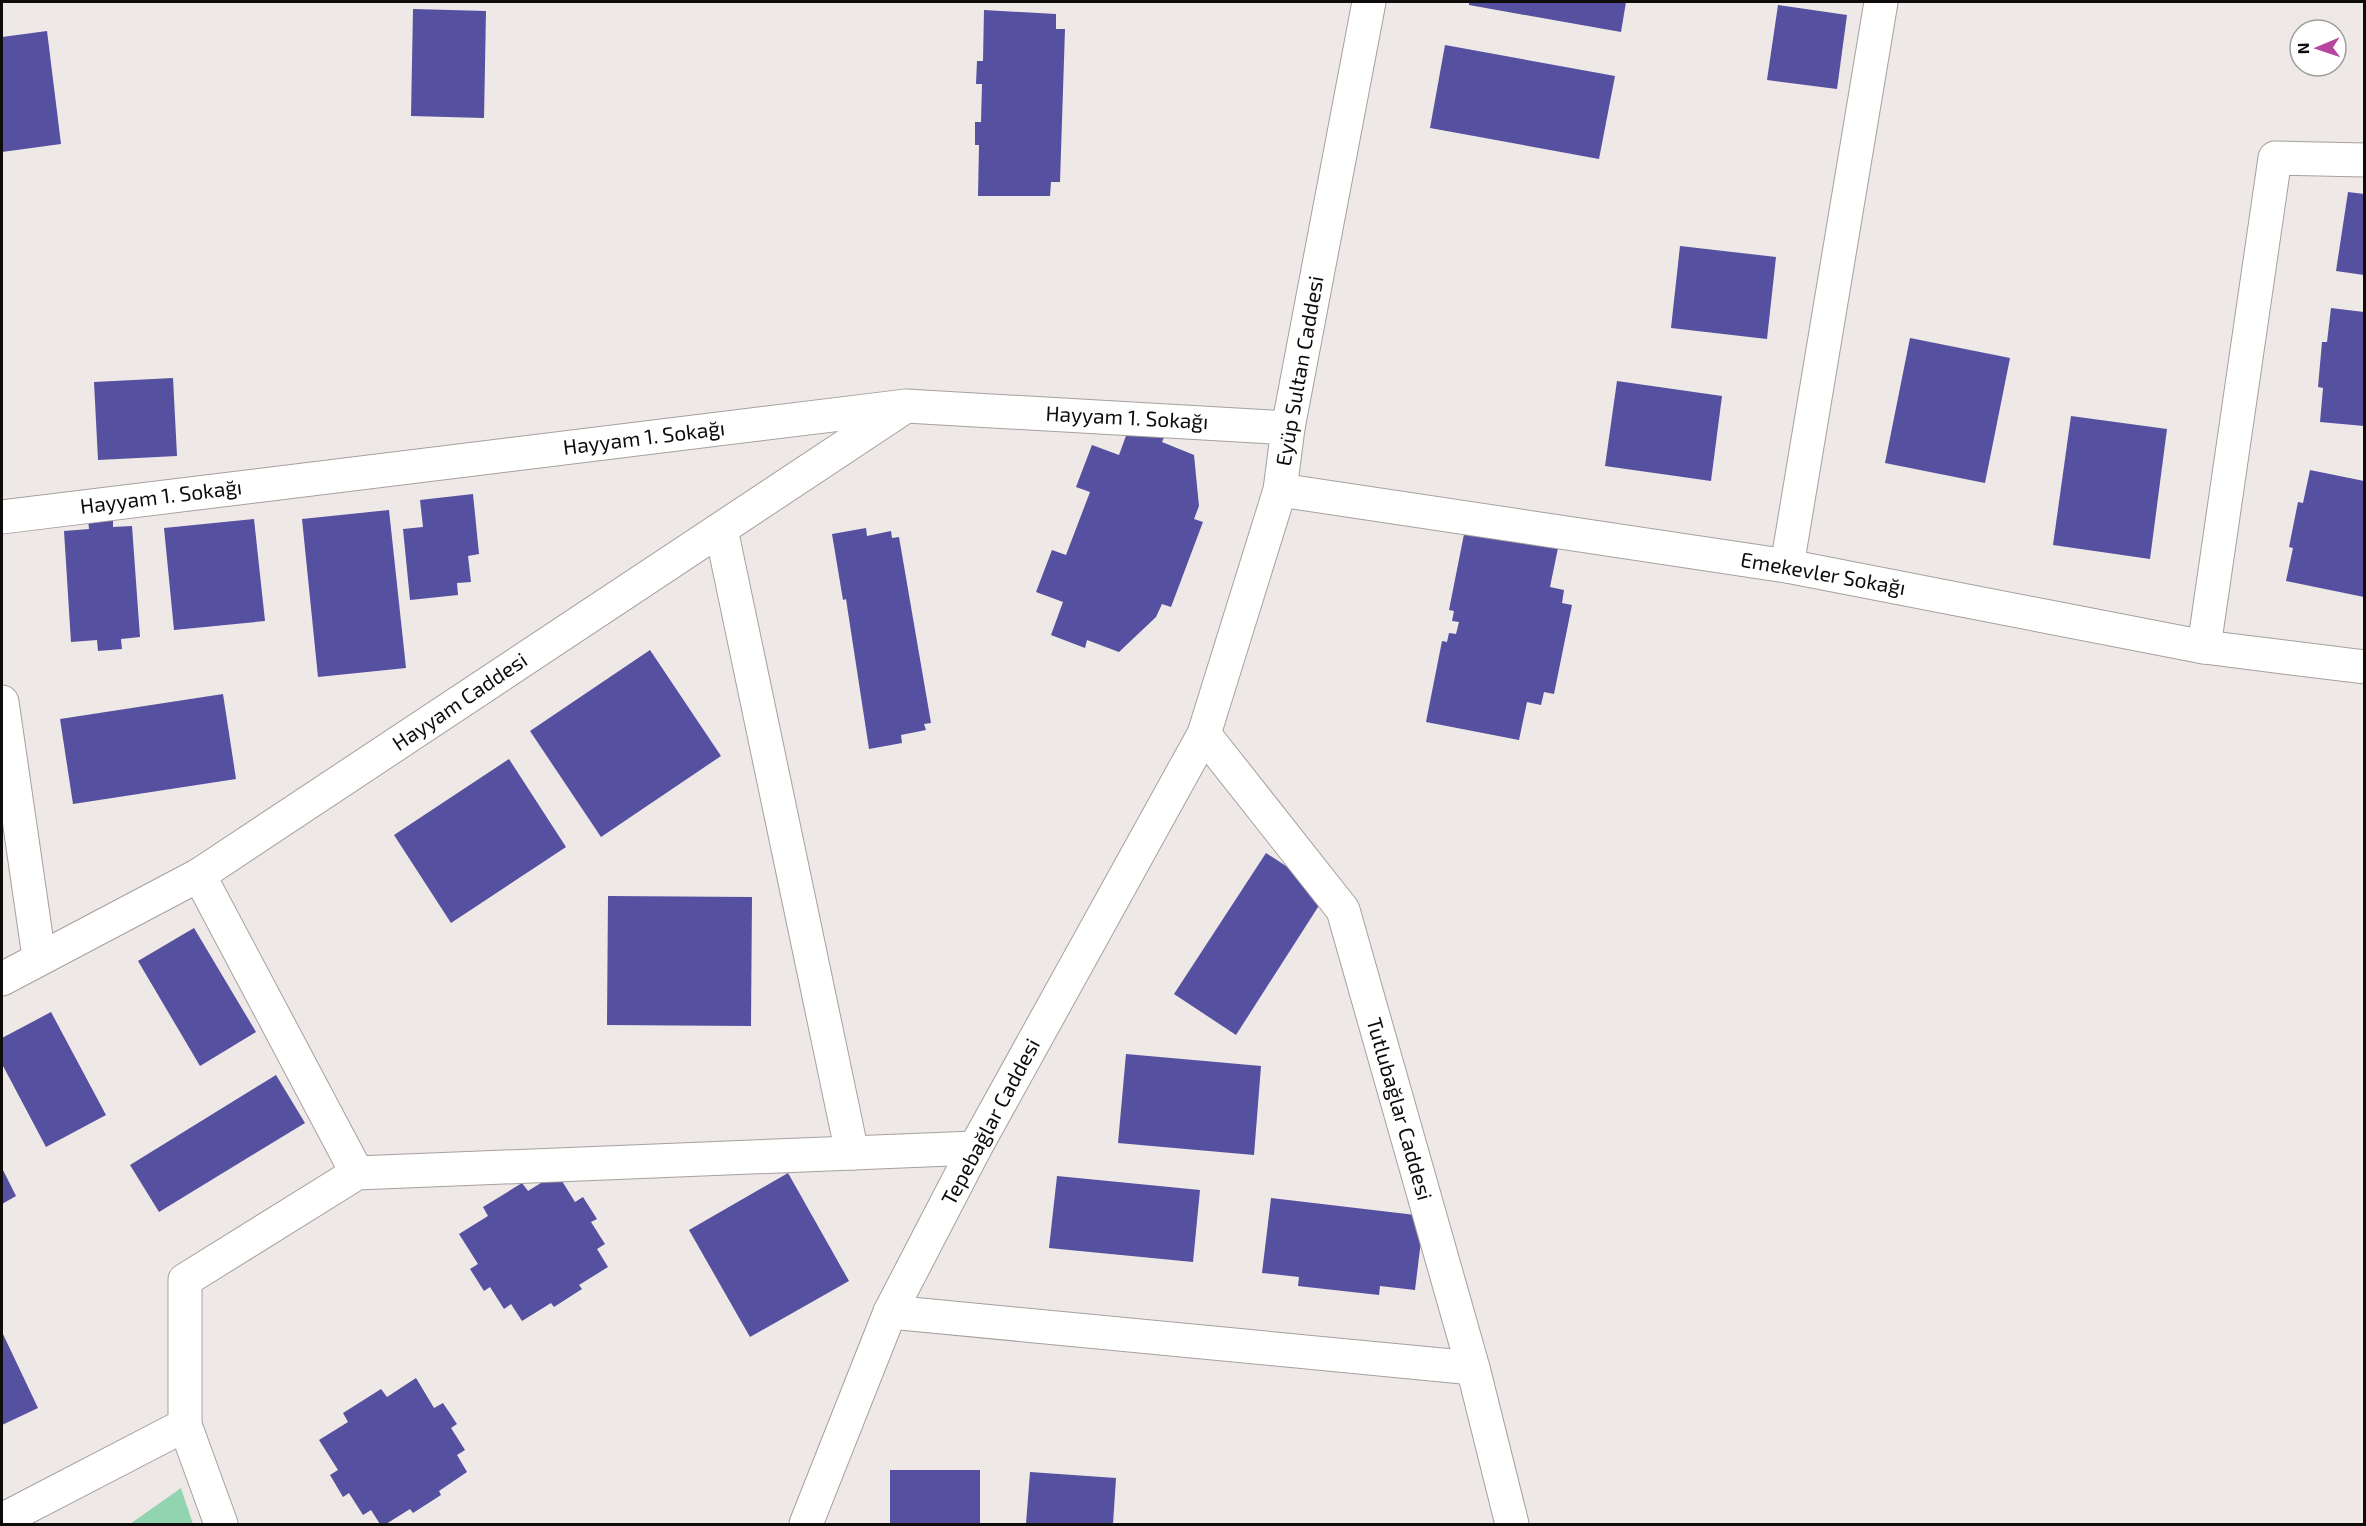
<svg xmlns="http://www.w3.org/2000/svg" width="2366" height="1526" viewBox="0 0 2366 1526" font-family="'Exo 2',sans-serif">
<rect width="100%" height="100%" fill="#eee8e6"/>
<path fill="#92d4af" d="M181,1488l12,36h-63z"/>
<g fill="#5550a0">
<path d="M1469,2h157l-5,30 -152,-27z"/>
<path d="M1778,5l69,10 -10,74 -70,-9z"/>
<path d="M413,9l73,2 -2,107 -73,-2z"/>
<path d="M984,10l72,4v15h9l-5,153h-9l-1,14h-72l1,-51h-4v-23h6l1,-38h-6l1,-23h6z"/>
<path d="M47,31l14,113 -59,8v-115z"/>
<path d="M1445,45l170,31 -16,83 -169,-31z"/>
<path d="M2348,192l16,2v81l-28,-4z"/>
<path d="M1680,246l96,11 -9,82 -96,-11z"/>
<path d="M2331,308l33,4v114l-44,-4 3,-34 -5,-1 4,-45h5z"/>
<path d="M1910,338l100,20 -25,125 -100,-20z"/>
<path d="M173,378l4,78 -79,4 -4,-78z"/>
<path d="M1617,381l105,15 -11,85 -106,-15z"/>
<path d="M2071,416l96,13 -17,130 -97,-14z"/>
<path d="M1131,422l34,13 -3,7 32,13 5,51 -5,13 9,3 -32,85 -9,-3 -6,13 -37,35 -32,-12 -2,8 -34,-13 12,-33 -27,-10 16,-42 14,5 24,-63 -14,-5 16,-42 27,10z"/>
<path d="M2310,470l54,11v116l-78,-16 7,-33 -4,-1 9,-45 5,1z"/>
<path d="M473,494l6,60 -11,2 3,26 -14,1 1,12 -48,5 -7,-71 20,-2 -3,-27z"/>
<path d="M389,510l17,158 -88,9 -16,-158z"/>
<path d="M113,517v10l19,-1 8,111 -19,2 1,10 -24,2 -1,-11 -26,2 -7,-111 25,-2 -1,-10z"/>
<path d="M254,519l11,102 -91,9 -10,-102z"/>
<path d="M866,528l1,8 24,-5 1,7 7,-1 32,186 -7,1 2,6 -25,5 1,8 -33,6 -23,-150 -3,1 -11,-66z"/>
<path d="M1465,529l93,19 -8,39 14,3 -2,13 10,2 -18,89 -10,-2 -3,13 -14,-3 -8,38 -93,-18 16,-81 5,1 2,-9 7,1 3,-12 -7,-1 2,-10 -5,-1z"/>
<path d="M650,650l71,106 -120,81 -71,-106z"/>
<path d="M223,694l13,85 -163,25 -13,-85z"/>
<path d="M509,759l57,88 -115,76 -57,-88z"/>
<path d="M1266,853l61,40 -91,142 -62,-41z"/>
<path d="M608,896l144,1 -1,129 -144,-1z"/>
<path d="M194,928l62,104 -56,34 -62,-105z"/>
<path d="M51,1012l55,103 -60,32 -44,-83v-26z"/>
<path d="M1126,1054l135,12 -7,89 -136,-12z"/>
<path d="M276,1075l29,48 -146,89 -29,-47z"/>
<path d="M2,1168l14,28 -14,8z"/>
<path d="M557,1173l18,29 8,-5 14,22 -6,3 14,22 -8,5 11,18 -29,18 3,4 -28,18 -3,-4 -29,18 -11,-17 -7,5 -14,-22 -6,4 -14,-22 8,-5 -19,-30 29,-18 -5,-9 39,-24 6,8z"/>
<path d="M788,1173l61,108 -99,56 -61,-107z"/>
<path d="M1057,1176l143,14 -7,72 -144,-14z"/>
<path d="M1271,1198l153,18 -9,74 -35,-4 -1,9 -81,-9 1,-9 -37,-4z"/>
<path d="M2,1332l36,76 -36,17z"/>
<path d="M416,1378l18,30 9,-5 14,21 -6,4 14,22 -8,5 10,17 -28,19 2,4 -28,18 -3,-4 -24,15h-6l-9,-14 -8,5 -14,-22 -6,4 -13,-22 8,-5 -19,-30 29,-18 -5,-9 38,-24 6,8z"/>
<rect x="890" y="1470" width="90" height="54"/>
<path d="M1030,1472l86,6 -3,46h-87z"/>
</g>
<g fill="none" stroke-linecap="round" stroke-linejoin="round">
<defs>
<g id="minor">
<path d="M1280,490l507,76 417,81 160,20"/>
<path d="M2,517l904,-111 382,22"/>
<path d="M721,529l131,624"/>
<path d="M1787,566l94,-564"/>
<path d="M2204,647l71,-489 89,2"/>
<path d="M2,702l37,255"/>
<path d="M1204,734l139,176 130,458 39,156"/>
<path d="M199,875l158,298"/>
<path d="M2,979l197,-104 701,-465"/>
<path d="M890,1312l583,56"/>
<path d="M185,1425l36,99"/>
<path d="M2,1520l183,-95v-145l172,-107 618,-25"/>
<path d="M806,1524l84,-212 85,-164 229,-414 76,-244 8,-62 81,-426"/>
</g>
</defs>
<use href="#minor" stroke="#a6a09e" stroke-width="35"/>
<use href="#minor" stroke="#fff" stroke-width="33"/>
</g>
<g text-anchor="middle" stroke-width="6" stroke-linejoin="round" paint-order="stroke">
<g font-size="21" fill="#0e0c0b" stroke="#fff">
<text transform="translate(1300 371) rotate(-80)" y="7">Eyüp Sultan Caddesi</text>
<text transform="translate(1127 418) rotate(3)" y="7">Hayyam 1. Sokağı</text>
<text transform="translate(644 438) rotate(-7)" y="7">Hayyam 1. Sokağı</text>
<text transform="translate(161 497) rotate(-7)" y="7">Hayyam 1. Sokağı</text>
<text transform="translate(1823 574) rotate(10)" y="7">Emekevler Sokağı</text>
<text transform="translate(460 702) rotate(-34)" y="7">Hayyam Caddesi</text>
<text transform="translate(1399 1109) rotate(74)" y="7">Tutlubağlar Caddesi</text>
<text transform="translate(991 1122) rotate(-62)" y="7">Tepebağlar Caddesi</text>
</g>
</g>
<rect width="2366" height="1526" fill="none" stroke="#0e0c0b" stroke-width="6"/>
<g transform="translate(2318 48) rotate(268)"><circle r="28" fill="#ffffff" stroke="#9f9e9d" stroke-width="1.5"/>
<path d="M0-4.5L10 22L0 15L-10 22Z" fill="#b7449d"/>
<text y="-9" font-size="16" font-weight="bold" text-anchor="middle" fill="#0e0c0b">N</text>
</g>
</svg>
